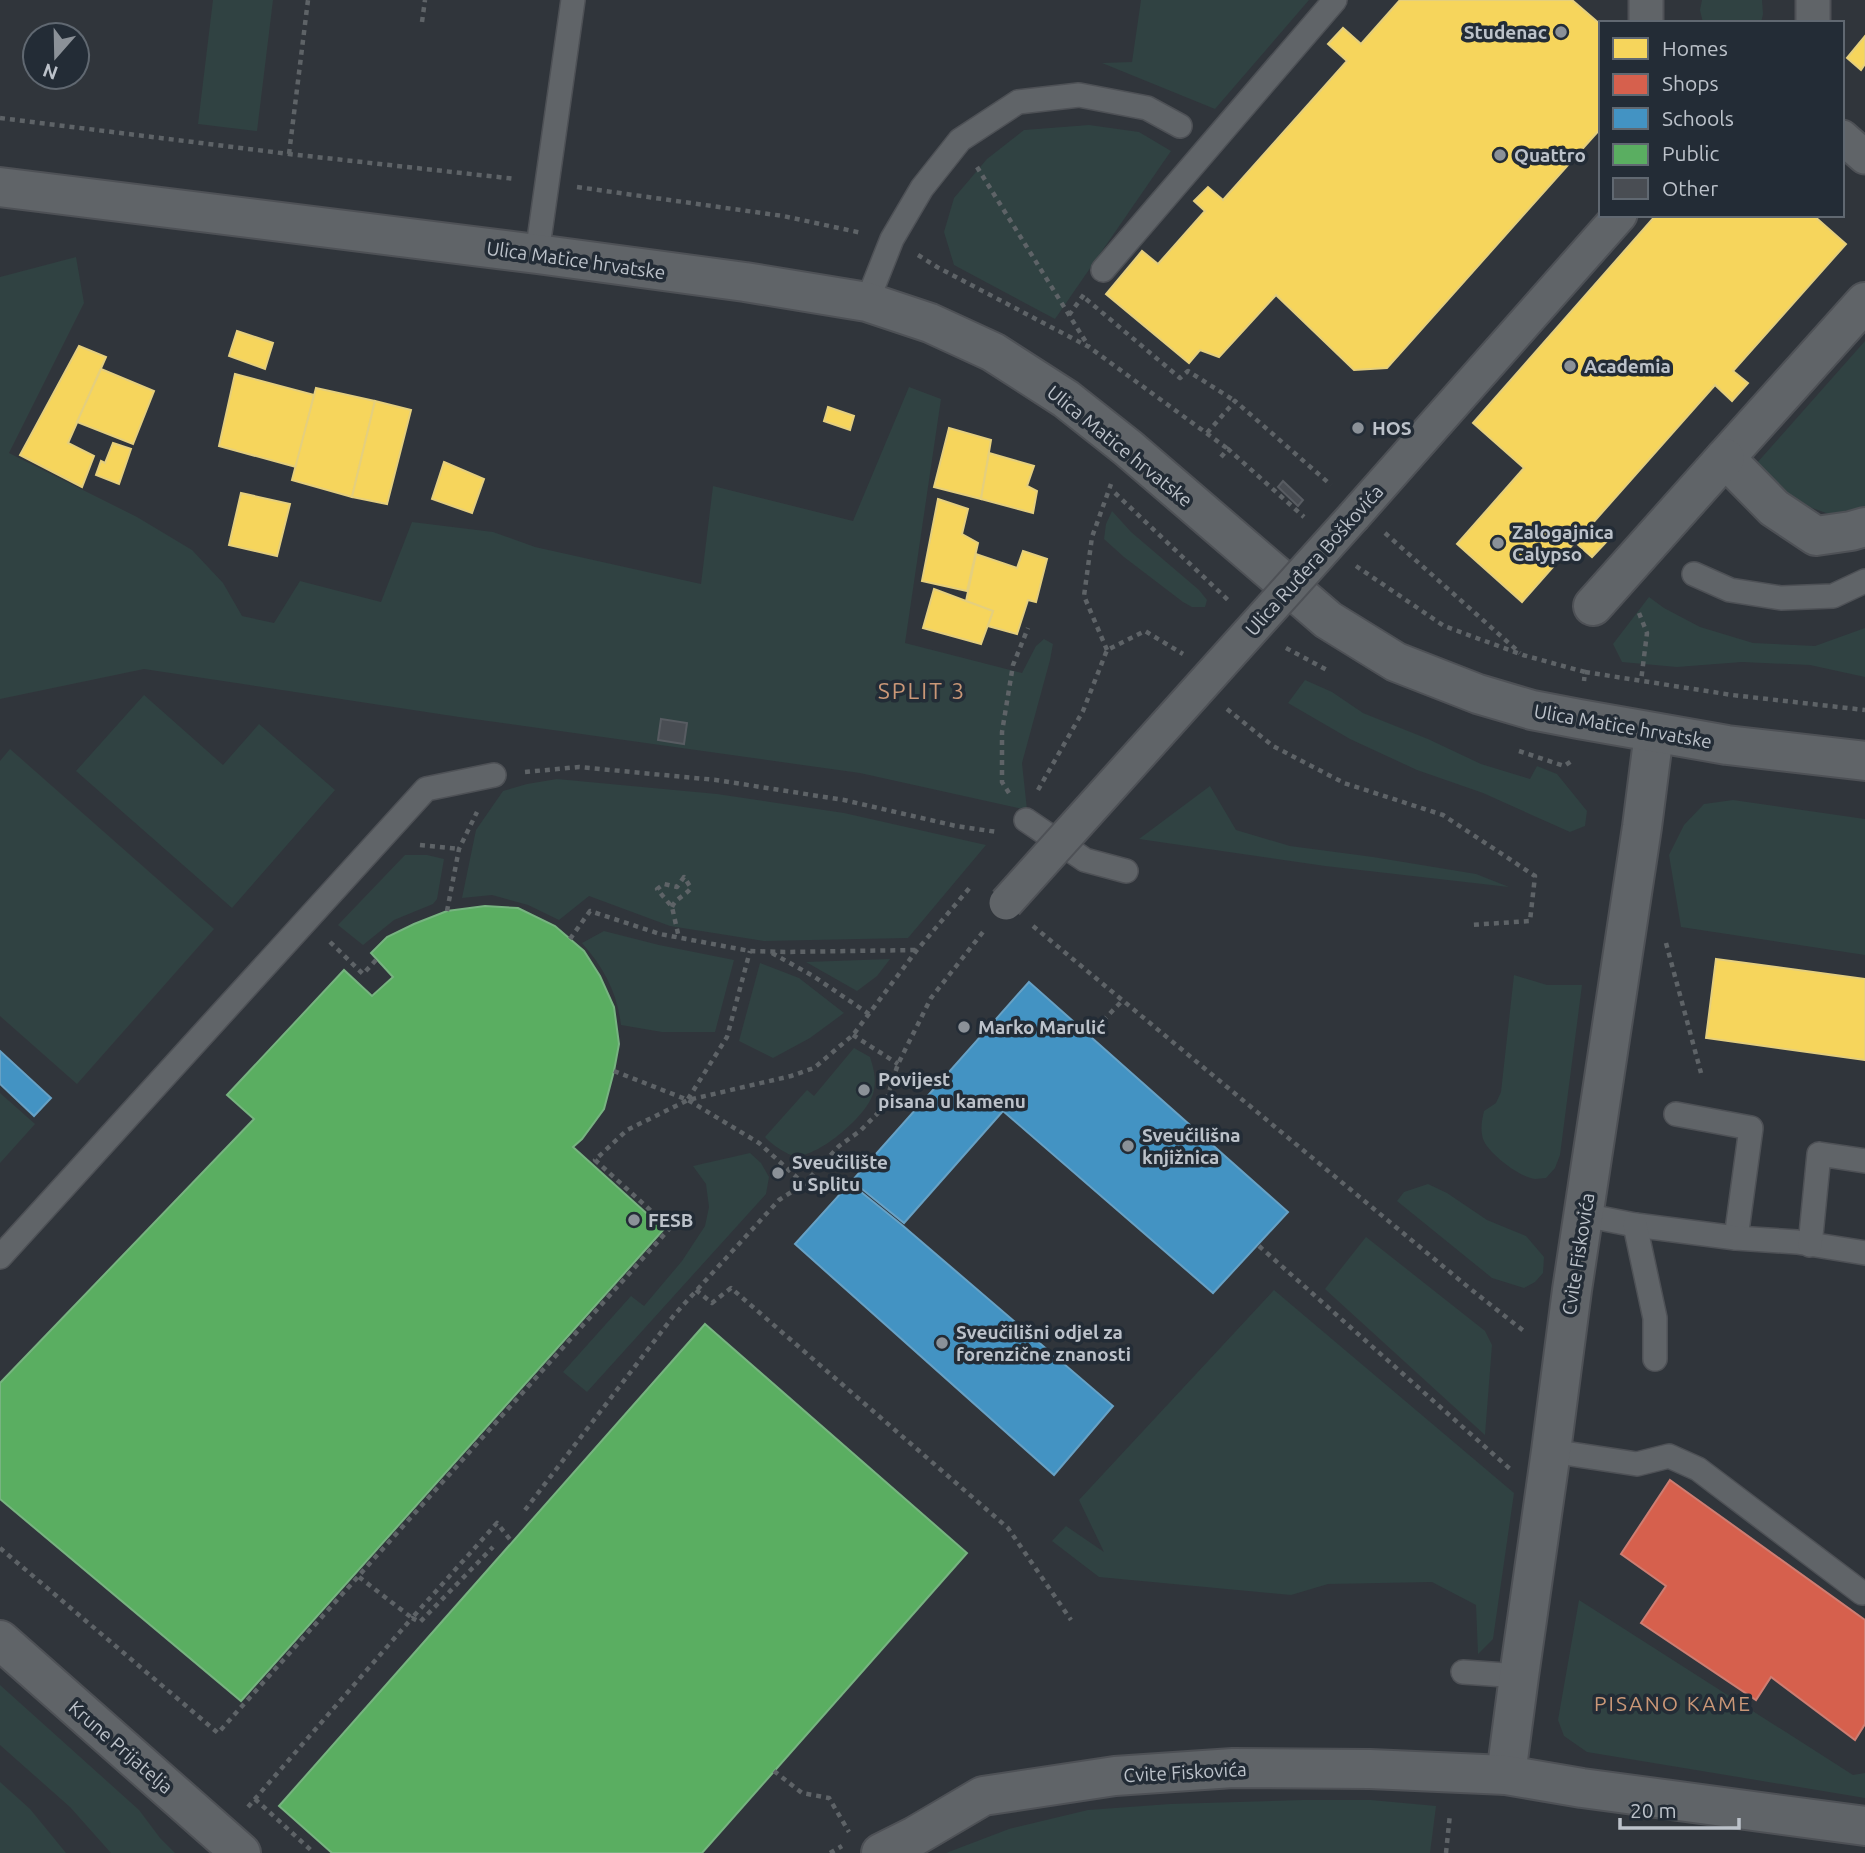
<svg xmlns="http://www.w3.org/2000/svg" width="1865" height="1853" viewBox="0 0 1865 1853" font-family="Ubuntu,sans-serif">
<rect width="100%" height="100%" fill="#30353b"/>
<g fill="#304242">
<path d="M213,0h60l-16,131 -59,-7z"/>
<path d="M1141,0h168l-94,109 -113,-46 30,-1z"/>
<path d="M1702,0h60l1,14 -2,9h-58l-3,-13z"/>
<path d="M1089,125l50,7 32,19 -116,168 -101,-54 -10,-33 10,-34 33,-39 37,-29z"/>
<path d="M76,257l8,46 -75,150 128,64 55,33 31,33 19,33 32,7 26,-42 81,21 31,-80 81,10 42,15 166,37 12,-98 140,35 56,-134 32,12 -36,244 117,30 14,-27 8,-7 9,5 -3,16 -28,103 5,47 -167,-37 -401,-56 -315,-48 -144,30v-422z"/>
<path d="M1865,341v166l-36,7 -34,-12 -39,-38z"/>
<path d="M1112,511l19,21 68,58 8,10 -2,7h-13l-9,-5 -59,-45 -20,-18 2,-15z"/>
<path d="M1649,597l15,11 36,19 53,16 62,3 50,-18v49l-55,-12 -68,-3 -65,5 -55,-5 -9,-18z"/>
<path d="M1305,680l27,12 31,21 65,26 53,25 49,15 7,-13 20,8 30,37 -2,15 -15,6 -87,-39 -66,-23 -67,-31 -62,-36z"/>
<path d="M144,695l79,70 36,-41 76,66 -103,118 -156,-137z"/>
<path d="M10,749l204,180 -137,155 -77,-68v-255z"/>
<path d="M557,779l160,15 127,19 142,32 -78,93 -144,3 -94,-15 -81,-30 -30,24 -31,-15 -36,-10 -30,3 14,-68 27,-39 24,-7z"/>
<path d="M1210,786l26,44 54,16 83,11 103,17 33,13 -184,-21 -186,-27z"/>
<path d="M1733,800l132,19v136l-184,-28 -12,-72 15,-30 20,-21z"/>
<path d="M405,855h22l17,4 -7,40 -4,5 -39,16 -31,25 -25,-20z"/>
<path d="M604,931l55,14 75,15 -19,72h-53l-41,-7c-4,-33 -17,-57 -39,-82z"/>
<path d="M890,959l-13,17 -20,15 -51,-29z"/>
<path d="M760,963l39,15 45,35 -34,25 -37,20 -34,-17z"/>
<path d="M1514,975l33,10h35l-22,170 -5,13 -9,10c-4,0 -7,1 -11,1 -16,-2 -47,-26 -52,-40 -3,-10 -1,-19 1,-28l12,-8 5,-11z"/>
<path d="M854,1048l16,9c4,13 7,23 3,37 -7,22 -53,62 -77,62 -8,0 -26,-13 -31,-19l42,-47 7,6z"/>
<path d="M0,1093l35,31 -35,39z"/>
<path d="M750,1153l11,10 8,14 -3,17 -179,198 -24,-20 68,-76 13,10 38,-45 23,-35 4,-19 -3,-23 -13,-18z"/>
<path d="M1428,1184l19,9 40,27 39,16 18,21 -1,16 -8,9 -11,6 -32,-10 -95,-77 7,-9z"/>
<path d="M1366,1237l119,94 7,14 -7,90 -160,-146z"/>
<path d="M1274,1290l240,203 -21,146 -15,15 -2,-49 -44,-23 -104,2 -37,11 -192,-18 -47,-36 14,-15 38,26 -25,-52z"/>
<path d="M1579,1600l274,175 12,-2v25l-278,-46 -23,-16 -6,-16z"/>
<path d="M0,1685l139,125 21,28 15,15h-64l-41,-46 -70,-62z"/>
<path d="M0,1782l30,27 36,44h-66z"/>
<path d="M1302,1800h69l65,6 -6,47h-484l63,-24 79,-19 82,-6z"/>
</g>
<g fill="#f6d55c" stroke="#e5cf7d" stroke-width="2">
<path d="M1400,0h172l29,25v103l-214,240 -33,2 -78,-75 -57,62 -19,-7 -11,13 -83,-69 36,-43 16,13 47,-53 -11,-10 14,-14 15,13 124,-139 -19,-17 15,-16 18,16z"/>
<path d="M1865,36v28l-4,6 -14,-12z"/>
<path d="M1656,215h157l33,29 -113,127 15,12 -16,18 -17,-16 -124,140 17,15 -16,17 -17,-15 -53,60 -65,-58 67,-76 -51,-45z"/>
<path d="M237,331l36,12 -8,26 -36,-13z"/>
<path d="M79,346l27,11 -38,86 26,13 -12,31 -62,-32z"/>
<path d="M101,369l53,22 -21,53 -56,-22z"/>
<path d="M235,374l79,21 -18,72 -77,-21z"/>
<path d="M316,388l59,13 -23,96 -60,-17z"/>
<path d="M375,401l36,9 -24,94 -35,-7z"/>
<path d="M828,407l26,9 -4,14 -26,-9z"/>
<path d="M949,428l42,12 -10,59 -47,-12z"/>
<path d="M113,443l18,6 -12,35 -23,-9 5,-14 4,2z"/>
<path d="M989,453l45,13 -7,20 10,5 -4,22 -52,-14z"/>
<path d="M444,462l40,17 -12,34 -40,-14z"/>
<path d="M241,493l49,11 -13,52 -48,-11z"/>
<path d="M938,499l30,10 -6,25 16,9 -11,48 -45,-10z"/>
<path d="M1023,551l24,8 -11,43 -8,-2 -11,34 -29,-8 5,-15 -27,-10 10,-47 41,14z"/>
<path d="M934,589l59,22 -12,33 -58,-16z"/>
<path d="M1716,959l149,20v81l-159,-22z"/>
</g>
<path fill="#d6604d" stroke="#ce7d72" stroke-width="2" d="M1670,1480l195,140v104l-10,16 -84,-63 -15,23 -115,-77 25,-37 -45,-32z"/>
<g fill="#4393c3" stroke="#67a1c5" stroke-width="2">
<path d="M1029,982l259,230 -75,81 -210,-182 -99,112 -52,-42z"/>
<path d="M0,1051l51,47 -17,18 -34,-32z"/>
<path d="M850,1183l52,42 211,181 -59,69 -259,-231z"/>
</g>
<g fill="#5aae61" stroke="#77b480" stroke-width="2">
<path d="M485,906l33,2 37,18 29,25 16,25 14,31 5,37 -5,27 -10,38 -22,30 -9,8 91,82 -423,472 -241,-202v-116l254,-264 -27,-24 117,-125 28,26 21,-19 -22,-24 16,-16 27,-13 33,-13z"/>
<path d="M705,1324l262,229 -265,300h-370l-53,-47z"/>
</g>
<g fill="#494d53" stroke="#585c62" stroke-width="2">
<path d="M1283,481l20,19 -5,6 -20,-19z"/>
<path d="M661,719l26,4 -3,21 -26,-4z"/>
</g>
<g fill="none" stroke-linecap="round" stroke-linejoin="round">
<defs>
<g id="service">
<path d="M537,254l36,-254"/>
<path d="M1103,270l232,-270"/>
<path d="M867,302l25,-63 30,-51 38,-48 58,-38 61,-7 68,13 33,18"/>
<path d="M1694,574l36,16 51,8 52,-2 32,-15"/>
<path d="M1026,820l59,40 41,11"/>
<path d="M1676,1114l75,14 -15,110"/>
<path d="M1584,1215l51,10 101,13 61,4 68,11"/>
<path d="M1635,1225l20,93v41"/>
<path d="M1810,1245l9,-91 46,7"/>
<path d="M0,1257l426,-468 68,-14"/>
<path d="M1551,1451l86,13 32,-8 29,13 164,124"/>
<path d="M1463,1672l56,4"/>
</g>
<g id="pedestrian">
<path d="M1646,23v-23"/>
<path d="M1813,23v-23"/>
<path d="M1842,137l23,20"/>
<path d="M1354,516l266,-301"/>
</g>
<g id="minor">
<path d="M1865,302l-140,156 49,50 42,28 35,-5 14,-4"/>
<path d="M1593,606l132,-148"/>
<path d="M0,1640l241,213"/>
<path d="M1506,1775l13,-99 32,-225 21,-161 70,-463 12,-94"/>
<path d="M881,1853l34,-17 68,-40 132,-20 118,-8 137,1 136,6 76,13 283,38"/>
</g>
<path id="tertiary" d="M0,187l537,67 208,28 122,20 63,21 63,29 73,47 62,49 200,172 68,42 82,32 54,16 47,9 148,26 138,16"/>
</defs>
<use href="#service" stroke="#4e5156" stroke-width="26"/>
<use href="#pedestrian" stroke="#4e5156" stroke-width="37"/>
<use href="#minor" stroke="#4e5156" stroke-width="42"/>
<use href="#tertiary" stroke="#4e5156" stroke-width="42"/>
<g stroke="#5e6367" stroke-width="4.5" stroke-dasharray="5 5" stroke-linecap="butt">
<path d="M422,22l3,-22"/>
<path d="M0,118l289,36 227,25"/>
<path d="M289,154l19,-154"/>
<path d="M977,167l112,180"/>
<path d="M577,187l206,29 79,17"/>
<path d="M918,255l19,12 152,80 139,102"/>
<path d="M1086,299l94,79 8,-7 47,30"/>
<path d="M1069,315l16,-22"/>
<path d="M1207,433l28,-32 96,84"/>
<path d="M1221,457l7,-8 76,68"/>
<path d="M1115,493l113,107"/>
<path d="M1385,533l135,120"/>
<path d="M1356,566l88,60 79,29 62,17 -1,9"/>
<path d="M1639,613l8,20 -6,48"/>
<path d="M1286,648l41,22"/>
<path d="M1107,650l-23,-54 8,-59 19,-53"/>
<path d="M1585,672l147,23 133,15"/>
<path d="M1227,709l46,37 71,37 99,32 92,61 -5,45 -60,4"/>
<path d="M1519,751l45,15 9,-6"/>
<path d="M525,772l54,-5 137,13 128,20 112,26 41,6"/>
<path d="M1038,790l45,-79 24,-61 38,-19 38,23"/>
<path d="M1009,793l-7,-11v-50l11,-67 15,-37"/>
<path d="M420,845l39,4"/>
<path d="M672,907c4,-9 13,-11 19,-19l-7,-11 -7,10 -13,-3 -7,5 15,18 7,31"/>
<path d="M447,911l12,-62 18,-37"/>
<path d="M1033,926l435,361 57,45"/>
<path d="M570,939l20,-28 70,23 90,17 35,1 131,-2"/>
<path d="M330,942l33,32 14,-15"/>
<path d="M1666,943l35,130"/>
<path d="M772,953l41,23 56,38"/>
<path d="M853,1035l45,29"/>
<path d="M1089,1035l33,-34"/>
<path d="M614,1071l74,29 71,43 45,41"/>
<path d="M688,1099l39,-62 23,-86"/>
<path d="M1259,1246l251,223"/>
<path d="M696,1290l16,13 19,-15 277,240 63,92"/>
<path d="M525,1510l150,-196 104,-114 25,-16 35,-38 21,-15 24,-24 14,-43 33,-66 52,-66"/>
<path d="M0,1548l218,185 452,-505 -75,-68 32,-30 61,-30 103,-24 23,-8 39,-33 64,-85 55,-65"/>
<path d="M359,1577l53,41 85,-95 15,19"/>
<path d="M774,1771l28,22 27,5 20,34"/>
<path d="M255,1799l59,54"/>
<path d="M248,1807l164,-189 8,4 73,-75"/>
<path d="M830,1853l12,-7"/>
<path d="M1446,1853l4,-39"/>
</g>
<use href="#service" stroke="#606468" stroke-width="23"/>
<use href="#pedestrian" stroke="#606468" stroke-width="33"/>
<use href="#minor" stroke="#606468" stroke-width="38"/>
<use href="#tertiary" stroke="#606468" stroke-width="38"/>
<defs>
<path id="pedestrian-bridge" d="M1006,903l348,-387"/>
</defs>
<use href="#pedestrian-bridge" stroke="#4e5156" stroke-width="37" stroke-linecap="butt"/>
<use href="#pedestrian-bridge" stroke="#606468" stroke-width="33"/>
</g>
<g fill="#8b9198" stroke="#232c36" stroke-width="2.5">
<circle cx="1561" cy="32" r="7"/>
<circle cx="1500" cy="155" r="7"/>
<circle cx="1570" cy="366" r="7"/>
<circle cx="1358" cy="428" r="7"/>
<circle cx="1498" cy="543" r="7"/>
<circle cx="964" cy="1027" r="7"/>
<circle cx="864" cy="1090" r="7"/>
<circle cx="1128" cy="1146" r="7"/>
<circle cx="778" cy="1173" r="7"/>
<circle cx="634" cy="1220" r="7"/>
<circle cx="942" cy="1343" r="7"/>
</g>
<g text-anchor="middle" stroke-width="7" stroke-linejoin="round" paint-order="stroke">
<g font-size="19" font-weight="bold" fill="#bcc2ca" stroke="#232c36" text-anchor="start">
<text x="1547" y="39" text-anchor="end">Studenac</text>
<text x="1514" y="162">Quattro</text>
<text x="1584" y="373">Academia</text>
<text x="1372" y="435">HOS</text>
<text x="1512" y="539">Zalogajnica<tspan x="1512" dy="22">Calypso</tspan></text>
<text x="978" y="1034">Marko Marulić</text>
<text x="878" y="1086">Povijest<tspan x="878" dy="22">pisana u kamenu</tspan></text>
<text x="1142" y="1142">Sveučilišna<tspan x="1142" dy="22">knjižnica</tspan></text>
<text x="792" y="1169">Sveučilište<tspan x="792" dy="22">u Splitu</tspan></text>
<text x="648" y="1227">FESB</text>
<text x="956" y="1339">Sveučilišni odjel za<tspan x="956" dy="22">forenzične znanosti</tspan></text>
</g>
<g font-size="19" fill="#bcc2ca" stroke="#232c36">
<text transform="translate(576 260) rotate(8)" y="7">Ulica Matice hrvatske</text>
<text transform="translate(1120 446) rotate(39)" y="7">Ulica Matice hrvatske</text>
<text transform="translate(1314 560) rotate(-48)" y="7">Ulica Ruđera Boškovića</text>
<text transform="translate(1623 726) rotate(10)" y="7">Ulica Matice hrvatske</text>
<text transform="translate(1578 1254) rotate(-81)" y="7">Cvite Fiskovića</text>
<text transform="translate(121 1747) rotate(41)" y="7">Krune Prijatelja</text>
<text transform="translate(1185 1772) rotate(-3)" y="7">Cvite Fiskovića</text>
</g>
<g font-size="21" letter-spacing="2" fill="#ca9777" stroke="#232c36">
<text x="1673" y="1711">PISANO KAME</text>
</g>
<g font-size="23" letter-spacing="2" fill="#ca9777" stroke="#232c36">
<text x="922" y="699">SPLIT 3</text>
</g>
</g>
<rect x="1599" y="21" width="245" height="196" fill="#232c36" stroke="#606871" stroke-width="2"/>
<rect x="1613" y="38" width="35" height="21" fill="#f6d55c" stroke="#606871" stroke-width="2"/>
<text x="1662" y="56" font-size="21" fill="#bcc2ca">Homes</text>
<rect x="1613" y="74" width="35" height="21" fill="#d6604d" stroke="#606871" stroke-width="2"/>
<text x="1662" y="91" font-size="21" fill="#bcc2ca">Shops</text>
<rect x="1613" y="108" width="35" height="21" fill="#4393c3" stroke="#606871" stroke-width="2"/>
<text x="1662" y="126" font-size="21" fill="#bcc2ca">Schools</text>
<rect x="1613" y="144" width="35" height="21" fill="#5aae61" stroke="#606871" stroke-width="2"/>
<text x="1662" y="161" font-size="21" fill="#bcc2ca">Public</text>
<rect x="1613" y="178" width="35" height="21" fill="#494d53" stroke="#606871" stroke-width="2"/>
<text x="1662" y="196" font-size="21" fill="#bcc2ca">Other</text>
<g transform="translate(56 56) rotate(200)"><circle r="33" fill="#232c36" stroke="#606871" stroke-width="2"/>
<path d="M0-5L12 26L0 18L-12 26Z" fill="#8b9198"/>
<text y="-10" font-size="19" font-weight="bold" text-anchor="middle" fill="#bcc2ca">N</text>
</g>
<path d="M1620 1818v10h119v-10" fill="none" stroke="#bcc2ca" stroke-width="3.5"/>
<text x="1630" y="1818" font-size="21" fill="#bcc2ca" stroke="#232c36" stroke-width="5" paint-order="stroke">20 m</text>
</svg>
